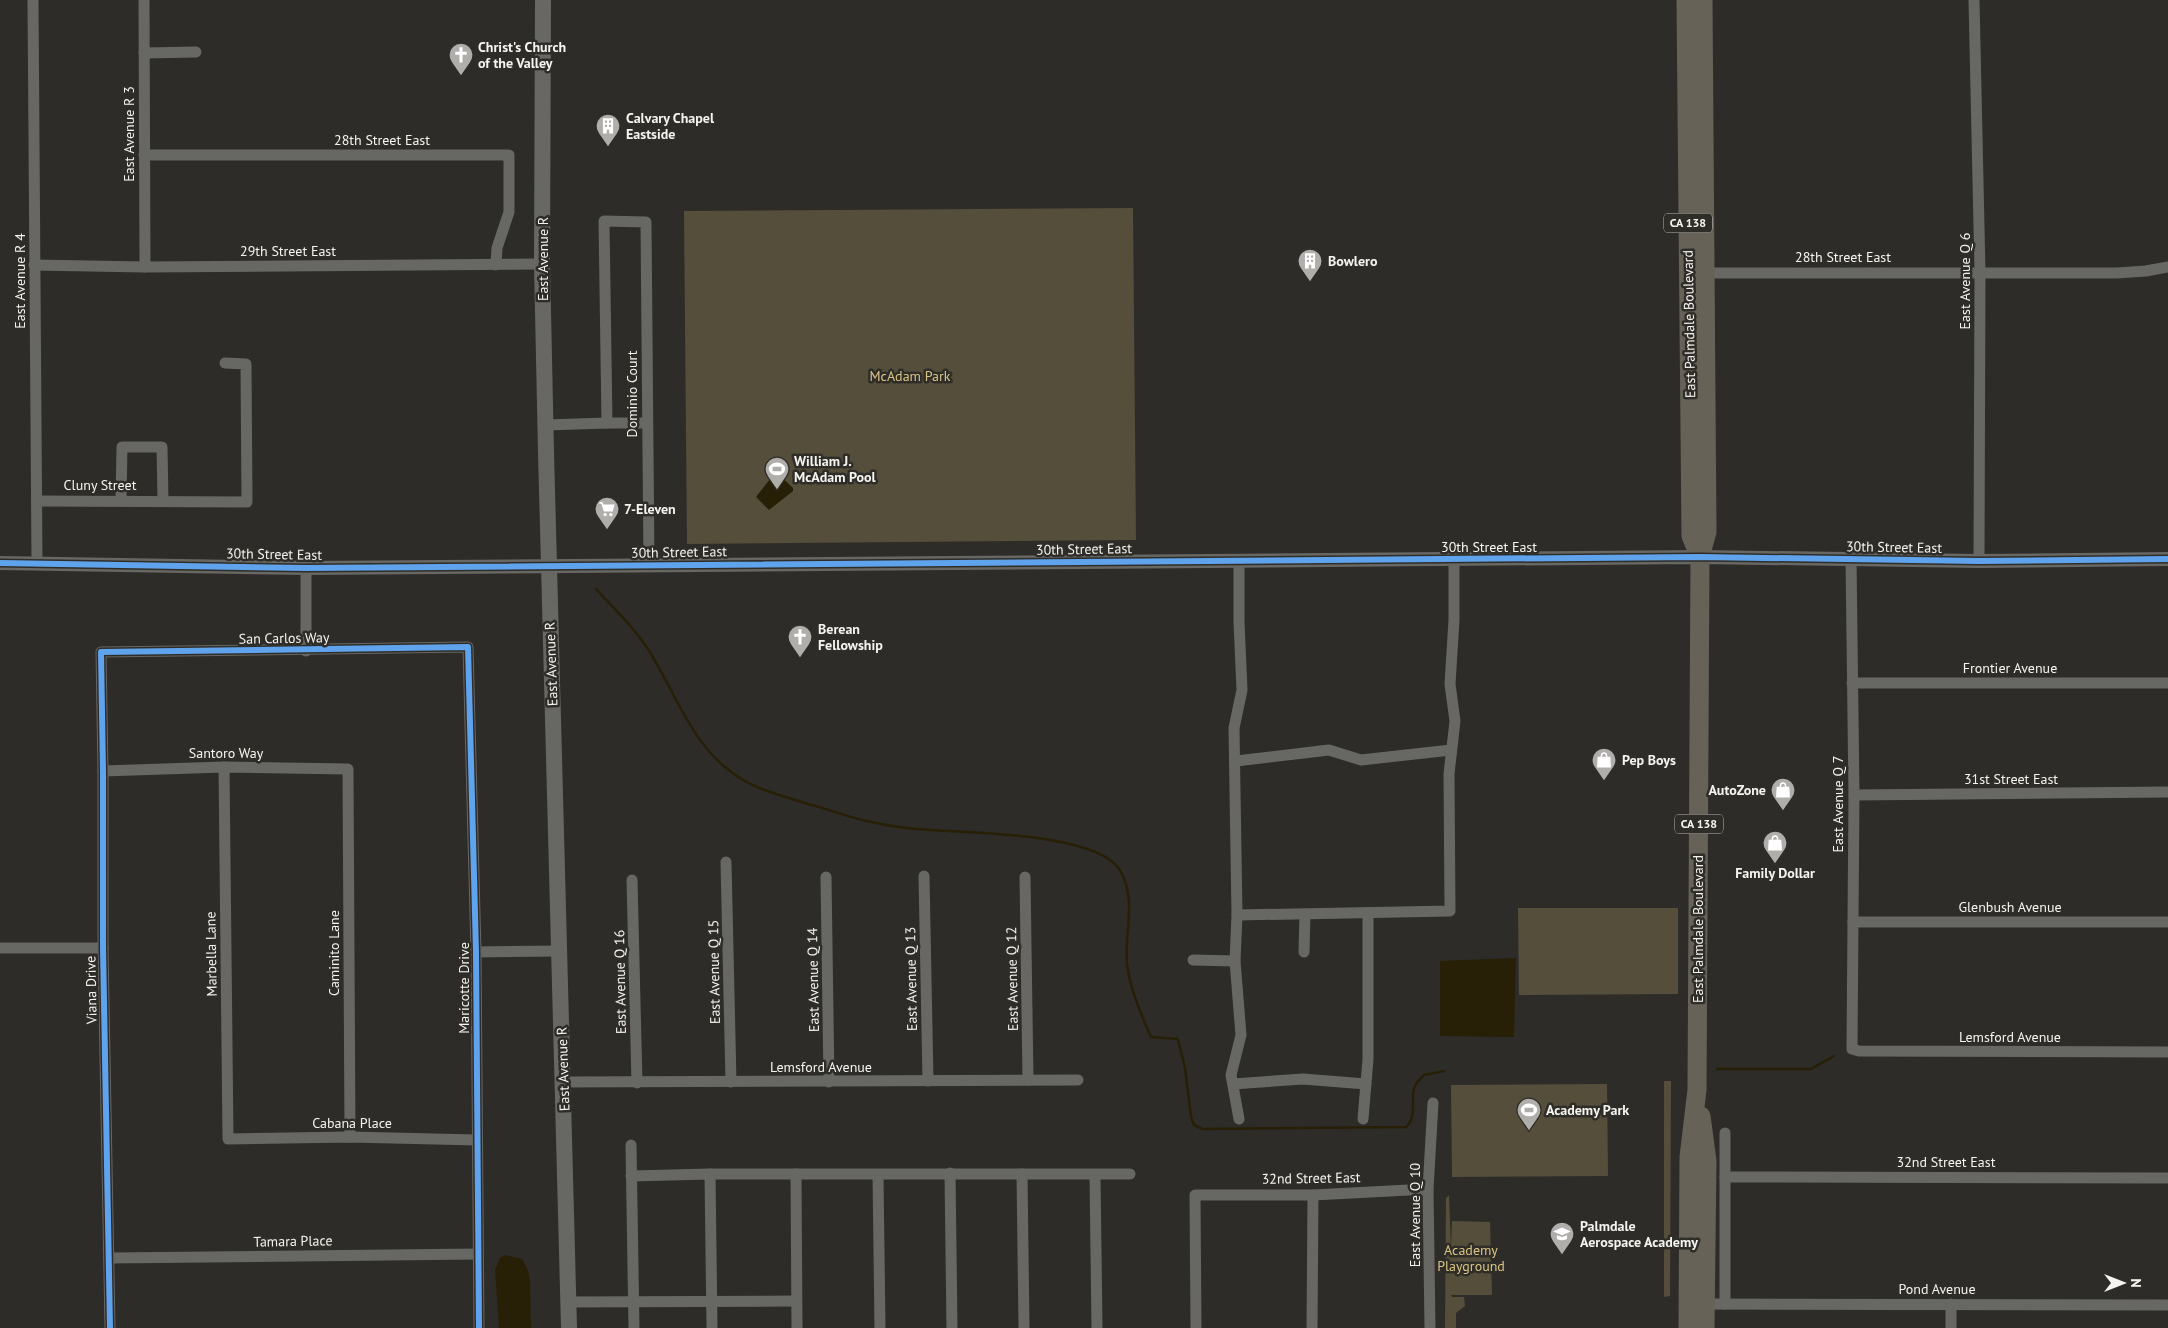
<svg xmlns="http://www.w3.org/2000/svg" width="2168" height="1328" viewBox="0 0 2168 1328" font-family="'PT Sans',sans-serif">
<rect width="100%" height="100%" fill="#2e2c29"/>
<g fill="#554e3b">
<path d="M1133,208l3,332 -449,4 -3,-333z"/>
<path d="M1518,908h160v86l-159,1z"/>
<path d="M1664,1081h7l-1,215 -6,1z"/>
<path d="M1607,1084l1,92 -156,1 -1,-92z"/>
<path d="M1449,1195l2,54 1,-28 38,1 2,73h-41l1,2h12l1,9 -9,7v15h-11l1,-130z"/>
</g>
<g fill="#271f06">
<path d="M777,473l16,15v3l-24,19 -13,-13 18,-23z"/>
<path d="M1516,958l-2,79 -74,-1v-75z"/>
<path d="M505,1255l17,4 6,11 2,10 1,48h-32l-4,-58 5,-12z"/>
</g>
<g fill="none" stroke-linecap="round" stroke-linejoin="round">
<g stroke="#271f06" stroke-width="2.5">
<path d="M596,589c19,21 41,41 55,65 28,46 43,97 92,126 20,12 44,17 65,24 20,5 39,13 59,17 21,5 42,8 64,9 40,3 170,3 190,42 16,30 3,61 6,92 3,25 14,50 24,73l27,2 7,29 6,49 3,8 9,4 203,-2c13,-12 2,-29 10,-43 2,-3 6,-6 8,-9l20,-4"/>
<path d="M1717,1069h94l23,-13"/>
</g>
<g stroke="#676764" stroke-width="11">
<path d="M33,0l4,563"/>
<path d="M144,0l1,267"/>
<path d="M1974,0l6,272 -1,289"/>
<path d="M144,53l52,-1"/>
<path d="M144,155h365v57l-12,36 -1,17"/>
<path d="M34,265l111,2 397,-3"/>
<path d="M1705,273h412l29,-2 22,-4"/>
<path d="M647,423h-40l-3,-202 42,1 3,343"/>
<path d="M546,425l61,-2"/>
<path d="M121,500l1,-53h40l1,53"/>
<path d="M37,501l210,1 -1,-138 -21,-1"/>
<path d="M1851,558l3,237 -2,254 7,2 309,1"/>
<path d="M1239,560v62l3,68 -8,38 3,187 -2,46 6,74 -10,40 8,44"/>
<path d="M306,568v83"/>
<path d="M1852,683h316"/>
<path d="M1236,761l93,-11 32,10 90,-10"/>
<path d="M224,767l4,372 122,-2 127,3"/>
<path d="M103,771l121,-4 124,2 2,368"/>
<path d="M1854,795l314,-3"/>
<path d="M726,862l5,220"/>
<path d="M924,876l4,205"/>
<path d="M826,877l3,205"/>
<path d="M1025,877l3,203"/>
<path d="M632,880l5,203"/>
<path d="M1237,915l213,-4 -1,-137 6,-53 -5,-37 4,-64v-60"/>
<path d="M1853,922h315"/>
<path d="M0,948h103"/>
<path d="M476,952l84,-1"/>
<path d="M1304,952l1,-38"/>
<path d="M1193,960l42,1"/>
<path d="M563,1082l515,-2"/>
<path d="M1233,1084l70,-5 63,5"/>
<path d="M1363,1119l5,-60v-146"/>
<path d="M1725,1133v171"/>
<path d="M631,1145l3,183"/>
<path d="M950,1173l2,155"/>
<path d="M710,1174l2,154"/>
<path d="M796,1174l1,154"/>
<path d="M1022,1174l2,154"/>
<path d="M878,1175l2,153"/>
<path d="M1095,1175l2,153"/>
<path d="M631,1176l79,-2h420"/>
<path d="M1725,1177l443,1"/>
<path d="M109,1258l369,-4"/>
<path d="M568,1302l228,-1"/>
<path d="M1705,1304l463,1"/>
<path d="M1951,1304v24"/>
<path d="M110,1328l-7,-380v-177l-2,-119 367,-5 8,305 3,376"/>
<path d="M1196,1328l-1,-133h118l115,-6"/>
<path d="M1312,1328l1,-133"/>
<path d="M1430,1328l-2,-139 5,-86"/>
</g>
<path stroke="#676764" stroke-width="14" d="M0,563l306,5 1394,-11 279,4 189,-2"/>
<path stroke="#676764" stroke-width="16" d="M543,0l-1,264 4,188 23,876"/>
<g stroke="#666258" stroke-width="19">
<path d="M1686,0l5,536 9,21"/>
<path d="M1701,1116l6,45 -2,167"/>
<path d="M1688,1328l1,-171 8,-67 3,-533 7,-25 -4,-532"/>
</g>
<defs>
<g id="cycleway">
<path d="M0,563l306,5 1394,-11 279,4 189,-2"/>
<path d="M110,1328l-7,-380v-177l-2,-119 367,-5 8,305 3,376"/>
</g>
</defs>
<use href="#cycleway" stroke="#2f2d28" stroke-width="9"/>
<use href="#cycleway" stroke="#60a3ed" stroke-width="6"/>
</g>
<defs>
<symbol id="church-pin" viewBox="-11 -11 22 30"><path d="M0 17L-7.5 6A9.5 9.5 0 1 1 7.5 6Z" fill="#afaeab" stroke="#2f2d28"/><path d="M-1.2-6h2.4v3.5h3.3v2.4h-3.3V6h-2.4V-.1h-3.3v-2.4h3.3Z" fill="#fff"/></symbol>
<symbol id="building-pin" viewBox="-11 -11 22 30"><path d="M0 17L-7.5 6A9.5 9.5 0 1 1 7.5 6Z" fill="#afaeab" stroke="#2f2d28"/><path d="M-4-6H4V6H1V3H-1V6H-4ZM-2.5-4.3h1.7v1.8h-1.7ZM.8-4.3h1.7v1.8H.8ZM-2.5-1h1.7V.8h-1.7ZM.8-1h1.7V.8H.8Z" fill="#fff"/></symbol>
<symbol id="stadium-pin" viewBox="-11 -11 22 30"><path d="M0 17L-7.5 6A9.5 9.5 0 1 1 7.5 6Z" fill="#afaeab" stroke="#2f2d28"/><path d="M0-5a6.5 5 0 1 0 0 10a6.5 5 0 1 0 0-10ZM-3.5-1.8h7v3.6h-7Z" fill="#fff"/></symbol>
<symbol id="supermarket-pin" viewBox="-11 -11 22 30"><path d="M0 17L-7.5 6A9.5 9.5 0 1 1 7.5 6Z" fill="#afaeab" stroke="#2f2d28"/><path d="M-6-5.5h2.5l.6 2H6L4.5 2H-2.5L-4.4-4H-6ZM-1.5 3.2a1.3 1.3 0 1 0 .1 0ZM3 3.2a1.3 1.3 0 1 0 .1 0Z" fill="#fff"/></symbol>
<symbol id="shop-pin" viewBox="-11 -11 22 30"><path d="M0 17L-7.5 6A9.5 9.5 0 1 1 7.5 6Z" fill="#afaeab" stroke="#2f2d28"/><path d="M-5-2.5h2.3a2.7 3.5 0 0 1 5.4 0H5L5.5 6h-11ZM-1.5-2.5h3a1.5 2.3 0 0 0-3 0Z" fill="#fff"/></symbol>
<symbol id="school-pin" viewBox="-11 -11 22 30"><path d="M0 17L-7.5 6A9.5 9.5 0 1 1 7.5 6Z" fill="#afaeab" stroke="#2f2d28"/><path d="M0-5L7-2L0 1L-7-2ZM-4 1L0 2.5L4 1V4Q0 6-4 4Z" fill="#fff"/></symbol>
</defs>
<g fill-rule="evenodd">
<use href="#church-pin" x="447" y="41" width="28" height="38"/>
<use href="#building-pin" x="594" y="112" width="28" height="38"/>
<use href="#building-pin" x="1296" y="247" width="28" height="38"/>
<use href="#stadium-pin" x="763" y="455" width="28" height="38"/>
<use href="#supermarket-pin" x="593" y="495" width="28" height="38"/>
<use href="#church-pin" x="786" y="623" width="28" height="38"/>
<use href="#shop-pin" x="1590" y="746" width="28" height="38"/>
<use href="#shop-pin" x="1769" y="776" width="28" height="38"/>
<use href="#shop-pin" x="1761" y="829" width="28" height="38"/>
<use href="#stadium-pin" x="1515" y="1096" width="28" height="38"/>
<use href="#school-pin" x="1548" y="1220" width="28" height="38"/>
</g>
<g text-anchor="middle" stroke-width="5" stroke-linejoin="round" paint-order="stroke">
<g fill="#2f2d28" stroke="#bab8b5" stroke-width="1">
<rect x="1664" y="213.5" width="48" height="19" rx="4"/>
<rect x="1675" y="814.5" width="48" height="19" rx="4"/>
</g>
<g font-size="12" font-weight="bold" fill="#f5f4f1">
<text x="1688" y="227">CA 138</text>
<text x="1699" y="828">CA 138</text>
</g>
<g font-size="14" font-weight="bold" fill="#f5f4f1" stroke="#2f2d28" text-anchor="start">
<text x="478" y="52">Christ's Church<tspan x="478" dy="16">of the Valley</tspan></text>
<text x="626" y="123">Calvary Chapel<tspan x="626" dy="16">Eastside</tspan></text>
<text x="1328" y="266">Bowlero</text>
<text x="794" y="466">William J.<tspan x="794" dy="16">McAdam Pool</tspan></text>
<text x="624" y="514">7-Eleven</text>
<text x="818" y="634">Berean<tspan x="818" dy="16">Fellowship</tspan></text>
<text x="1622" y="765">Pep Boys</text>
<text x="1766" y="795" text-anchor="end">AutoZone</text>
<text x="1775" y="878" text-anchor="middle">Family Dollar</text>
<text x="1546" y="1115">Academy Park</text>
<text x="1580" y="1231">Palmdale<tspan x="1580" dy="16">Aerospace Academy</tspan></text>
</g>
<g font-size="14" fill="#f5f4f1" stroke="#2f2d28">
<text transform="translate(129 134) rotate(-90)" y="5">East Avenue R 3</text>
<text x="382" y="145">28th Street East</text>
<text x="288" y="256">29th Street East</text>
<text x="1843" y="262">28th Street East</text>
<text transform="translate(543 259) rotate(-90)" y="5">East Avenue R</text>
<text transform="translate(20 281) rotate(-90)" y="5">East Avenue R 4</text>
<text transform="translate(1965 281) rotate(-90)" y="5">East Avenue Q 6</text>
<text transform="translate(1689 324) rotate(-91)" y="5">East Palmdale Boulevard</text>
<text transform="translate(632 394) rotate(-90)" y="5">Dominio Court</text>
<text x="100" y="490">Cluny Street</text>
<text x="1489" y="552">30th Street East</text>
<text transform="translate(1894 547) rotate(1)" y="5">30th Street East</text>
<text transform="translate(1084 549) rotate(-1)" y="5">30th Street East</text>
<text transform="translate(679 552) rotate(-1)" y="5">30th Street East</text>
<text transform="translate(274 554) rotate(1)" y="5">30th Street East</text>
<text transform="translate(284 638) rotate(-1)" y="5">San Carlos Way</text>
<text transform="translate(551 664) rotate(-92)" y="5">East Avenue R</text>
<text x="2010" y="673">Frontier Avenue</text>
<text x="226" y="758">Santoro Way</text>
<text x="2011" y="784">31st Street East</text>
<text transform="translate(1838 804) rotate(-90)" y="5">East Avenue Q 7</text>
<text x="2010" y="912">Glenbush Avenue</text>
<text transform="translate(1698 929) rotate(-90)" y="5">East Palmdale Boulevard</text>
<text transform="translate(334 953) rotate(-90)" y="5">Caminito Lane</text>
<text transform="translate(211 954) rotate(-91)" y="5">Marbella Lane</text>
<text transform="translate(714 972) rotate(-91)" y="5">East Avenue Q 15</text>
<text transform="translate(911 979) rotate(-91)" y="5">East Avenue Q 13</text>
<text transform="translate(1012 979) rotate(-91)" y="5">East Avenue Q 12</text>
<text transform="translate(813 980) rotate(-91)" y="5">East Avenue Q 14</text>
<text transform="translate(620 982) rotate(-91)" y="5">East Avenue Q 16</text>
<text transform="translate(464 988) rotate(-90)" y="5">Maricotte Drive</text>
<text transform="translate(91 990) rotate(-91)" y="5">Viana Drive</text>
<text x="2010" y="1042">Lemsford Avenue</text>
<text x="821" y="1072">Lemsford Avenue</text>
<text transform="translate(563 1069) rotate(-92)" y="5">East Avenue R</text>
<text x="352" y="1128">Cabana Place</text>
<text x="1946" y="1167">32nd Street East</text>
<text transform="translate(1311 1178) rotate(-1)" y="5">32nd Street East</text>
<text transform="translate(1415 1215) rotate(-90)" y="5">East Avenue Q 10</text>
<text transform="translate(293 1241) rotate(-1)" y="5">Tamara Place</text>
<text x="1937" y="1294">Pond Avenue</text>
</g>
<g font-size="14" fill="#d9c484" stroke="#2f2d28">
<text x="910" y="381">McAdam Park</text>
<text x="1471" y="1255">Academy<tspan x="1471" dy="16">Playground</tspan></text>
</g>
</g>
<g transform="translate(2123 1283) rotate(90)" stroke="#2f2d28" stroke-width="4" paint-order="stroke">
<path d="M0-4L9 19L0 12L-9 19Z" fill="#f5f4f1"/>
<text y="-8" font-size="14" font-weight="bold" text-anchor="middle" fill="#f5f4f1">N</text>
</g>
</svg>
